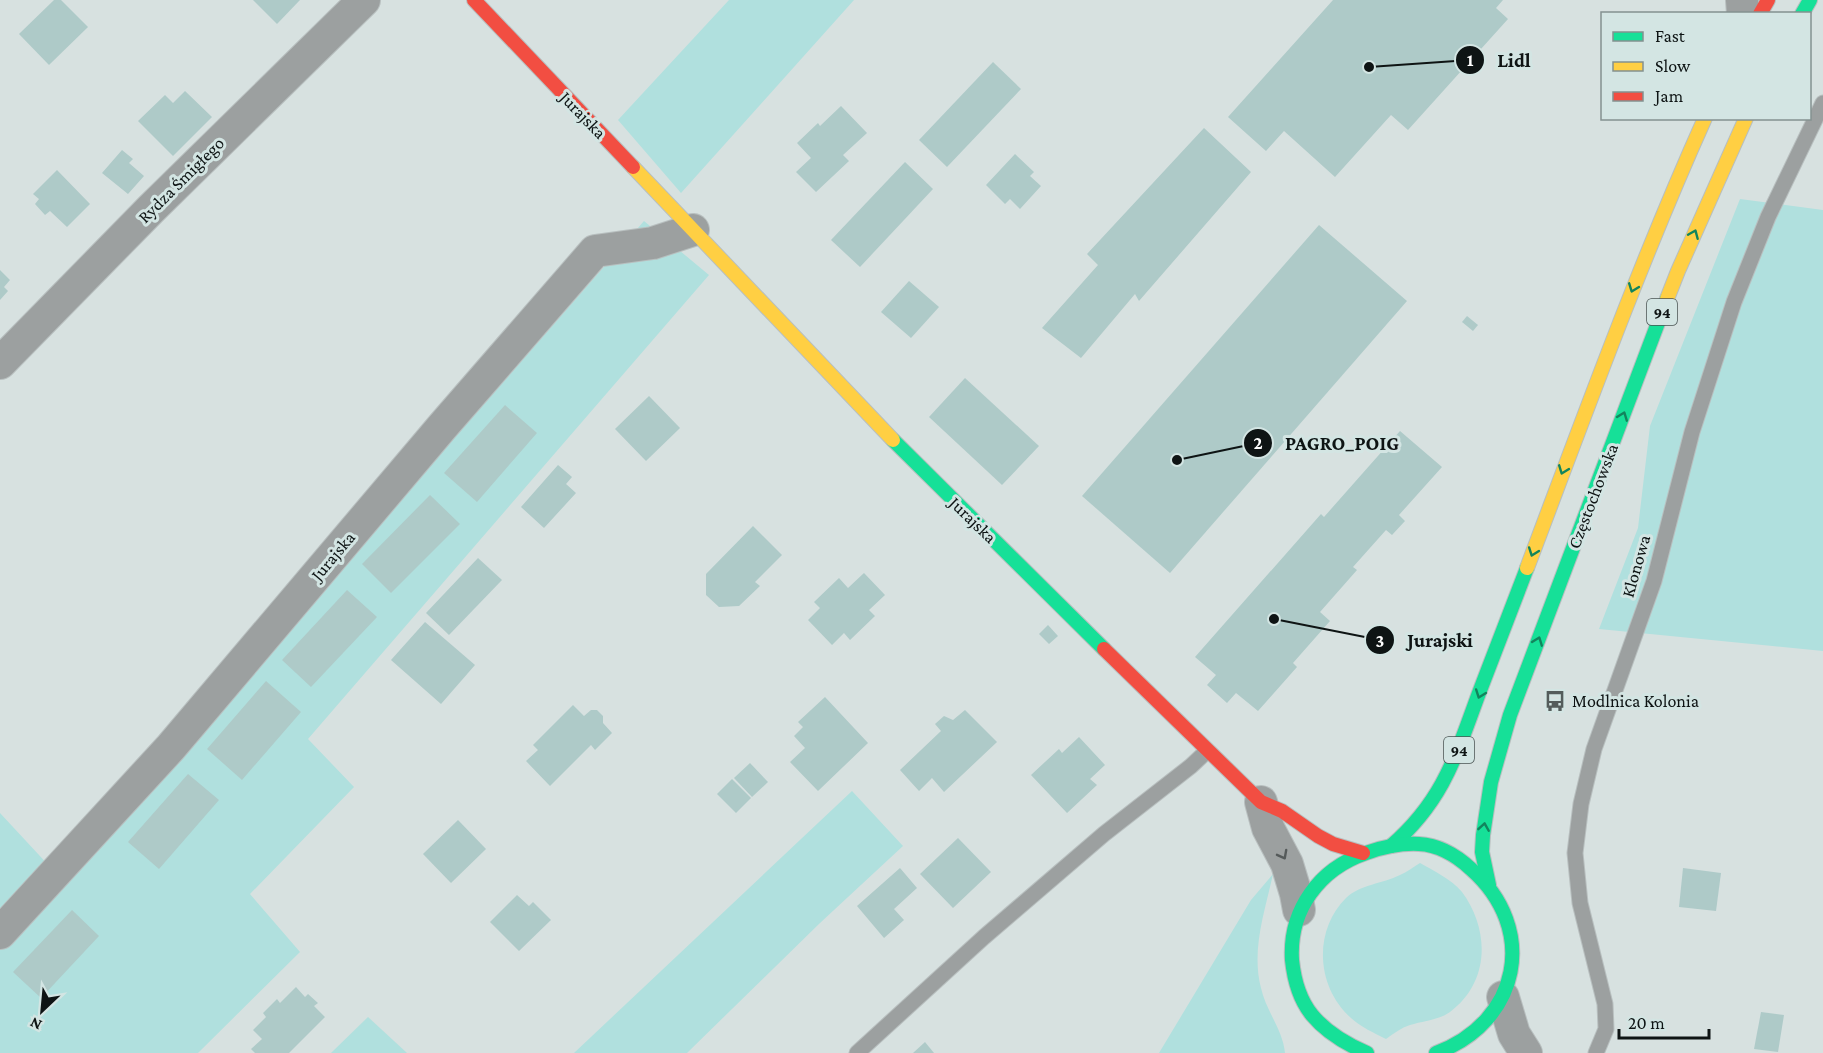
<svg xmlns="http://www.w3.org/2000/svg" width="1823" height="1053" viewBox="0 0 1823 1053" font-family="'Crimson Pro',serif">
<rect width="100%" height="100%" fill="#d7e1e0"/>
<g fill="#b0e0de">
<path d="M729,0h125l-173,193 -63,-73z"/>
<path d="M1740,199l83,11v441l-224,-22 39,-101 12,-102z"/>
<path d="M644,221l65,54 -401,464 46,48 -104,107 50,58 -102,101h-198v-240l65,70z"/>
<path d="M852,791l51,55 -83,77 -133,130h-113z"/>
<path d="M1420,863c14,8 31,16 42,29 28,38 28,90 -12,120 -11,8 -27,9 -40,13 -9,3 -16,8 -24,14 -12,-6 -25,-12 -35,-21 -35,-31 -38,-87 -5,-120 15,-14 36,-14 54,-23 7,-3 13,-8 20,-12z"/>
<path d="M1273,874c-8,37 -22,76 -12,114 5,23 22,42 24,65h-126l92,-153z"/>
<path d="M368,1017l39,36h-76z"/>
</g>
<g fill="#aecac8">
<path d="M54,0h7l27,27 -39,38 -30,-31z"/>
<path d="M253,0h47l-23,24z"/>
<path d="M1333,0h170l-7,8 12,11 -100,111 -17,-15 -56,62 -51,-46 -18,20 -38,-34z"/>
<path d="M993,62l28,27 -74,78 -28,-27z"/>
<path d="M185,91l27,26 -39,39 -35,-35 27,-26 8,8z"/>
<path d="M841,106l26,27 -24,22 6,6 -33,31 -20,-20 15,-14 -14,-15 21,-20 2,3z"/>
<path d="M1204,128l47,44 -112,129 -4,-7 -54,64 -39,-30 56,-63 -11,-11z"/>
<path d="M122,150l11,9 -4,4 15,13 -16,18 -26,-21z"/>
<path d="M1015,154l19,18 -4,4 11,10 -21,23 -10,-10 -5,5 -19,-19z"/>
<path d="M905,162l28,27 -73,78 -29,-27z"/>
<path d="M57,170l33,34 -23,23 -17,-16 -5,4 -10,-11 4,-5 -6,-5z"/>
<path d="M1319,225l88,76 -237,272 -88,-77z"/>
<path d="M0,270l10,10 -6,7 4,4 -8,9z"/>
<path d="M909,281l30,26 -28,31 -30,-26z"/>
<path d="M1467,316l11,9 -5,6 -11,-9z"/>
<path d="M965,378l74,68 -37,39 -73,-68z"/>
<path d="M649,396l31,32 -34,33 -31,-32z"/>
<path d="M505,405l32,28 -60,69 -33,-29z"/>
<path d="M1400,431l42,36 -43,48 6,6 -13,14 -6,-5 -33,37 4,3 -37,42 10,9 -37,42 4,4 -39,44 -22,-18 -9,10 -20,-18 9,-10 -21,-18 126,-143 3,3z"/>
<path d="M558,465l14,12 -6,7 10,9 -32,35 -23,-21z"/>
<path d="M430,495l30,29 -69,69 -29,-29z"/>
<path d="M753,526l29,29 -27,27 5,4 -21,20 -20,1 -13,-12v-21z"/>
<path d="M478,558l24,22 -53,55 -23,-22z"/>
<path d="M864,573l21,22 -16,15 6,6 -25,24 -6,-7 -12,12 -24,-25 12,-12 -6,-6 25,-24 9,10z"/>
<path d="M347,590l30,27 -66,70 -29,-27z"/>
<path d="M425,622l50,43 -34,39 -50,-44z"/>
<path d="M1048,625l10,11 -9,8 -10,-10z"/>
<path d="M266,681l35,31 -59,68 -35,-31z"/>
<path d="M825,697l43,46 -50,48 -28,-29 15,-14 -11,-12 9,-9 -5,-5z"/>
<path d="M573,705l11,11 7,-6h6l6,6v7l9,10 -17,17 -4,-5 -41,41 -24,-25 12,-11 -5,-5z"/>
<path d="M965,710l32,32 -53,50 -12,-14 -13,13 -19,-21 41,-39 -6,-7 9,-8 9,4z"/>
<path d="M1079,737l26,28 -15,14 7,6 -30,28 -36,-38 28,-26 3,4z"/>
<path d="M750,763l18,19 -16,15 -18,-19z"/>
<path d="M188,774l31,26 -60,69 -31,-27z"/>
<path d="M732,779l19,19 -15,15 -19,-19z"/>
<path d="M458,820l28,29 -35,34 -28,-29z"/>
<path d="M958,838l33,34 -38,36 -33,-34z"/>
<path d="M900,868l17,20 -23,21 10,11 -20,18 -27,-32z"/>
<path d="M1683,868l38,5 -5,38 -37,-4z"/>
<path d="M517,895l12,11 4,-4 18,18 -32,31 -29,-29z"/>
<path d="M72,910l27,26 -58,62 -28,-26z"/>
<path d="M296,987l9,10 3,-3 10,9 -4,3 11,11 -36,36h-34l-4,-4 11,-10 -9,-9 13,-13 -3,-4 14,-14 3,4z"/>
<path d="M1761,1012l23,3 -6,37 -24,-3z"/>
<path d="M925,1042l9,11h-21z"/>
</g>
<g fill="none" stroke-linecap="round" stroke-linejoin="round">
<defs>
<g id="lane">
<path d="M857,1053l127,-116 120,-103 87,-68 16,-15"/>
<path d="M1596,1053l10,-24 -1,-25 -25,-101 -5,-50 6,-49 13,-55 60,-168 38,-149 42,-130 34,-85 55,-114"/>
</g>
<g id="street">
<path d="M1742,0l1,14"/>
<path d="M0,363l151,-154 213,-209"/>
<path d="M1261,802l7,26 19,36 9,30 3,16"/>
<path d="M0,933l171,-186 271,-320 153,-176 58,-8 40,-13"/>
<path d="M1503,997l11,37 12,19"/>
</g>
<g id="fast">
<path d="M1802,14l8,-14"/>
<path d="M893,440l211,209"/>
<path d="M1391,846c53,-46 65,-91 88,-153 16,-42 32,-84 48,-125"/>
<path d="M1489,885l-7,-33 1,-17 8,-53 19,-67 157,-416"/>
<path d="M1367,1053c-21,-9 -41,-21 -55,-38 -13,-16 -18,-36 -20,-55 -3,-50 27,-91 74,-107 17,-6 35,-10 53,-9 20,1 38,12 52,25 68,60 49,153 -35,184"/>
</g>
<g id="slow">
<path d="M633,167l260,273"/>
<path d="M1667,299l11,-28 68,-153"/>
<path d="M1527,568c57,-151 112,-303 178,-450"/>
</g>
<g id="jam">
<path d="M474,0l159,167"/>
<path d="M1760,14l8,-14"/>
<path d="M1104,649l157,153 21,9 36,25 15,8 30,9"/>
</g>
</defs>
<use href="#lane" stroke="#b8bfbf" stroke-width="17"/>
<use href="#street" stroke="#b8bfbf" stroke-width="34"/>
<use href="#fast" stroke="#b8bfbf" stroke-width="16"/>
<use href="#slow" stroke="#b8bfbf" stroke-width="16"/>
<use href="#jam" stroke="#b8bfbf" stroke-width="16"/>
<use href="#lane" stroke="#9ca0a0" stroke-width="15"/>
<use href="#street" stroke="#9ca0a0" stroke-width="32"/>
<use href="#fast" stroke="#16e098" stroke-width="14"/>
<use href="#slow" stroke="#ffcf43" stroke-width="14"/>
<use href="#jam" stroke="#f24e42" stroke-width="14"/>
</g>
<defs><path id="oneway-chevron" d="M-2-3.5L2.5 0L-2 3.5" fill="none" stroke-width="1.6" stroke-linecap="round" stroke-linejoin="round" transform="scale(1.5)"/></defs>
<g stroke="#12845d">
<use href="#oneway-chevron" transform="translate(1694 234) rotate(-67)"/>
<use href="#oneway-chevron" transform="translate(1633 288) rotate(111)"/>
<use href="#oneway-chevron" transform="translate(1623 416) rotate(-69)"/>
<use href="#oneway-chevron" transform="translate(1563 470) rotate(111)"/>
<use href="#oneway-chevron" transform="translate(1533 552) rotate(110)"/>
<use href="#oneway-chevron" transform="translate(1538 641) rotate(-69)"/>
<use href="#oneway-chevron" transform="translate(1480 694) rotate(110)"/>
<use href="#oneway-chevron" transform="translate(1484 827) rotate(-81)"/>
</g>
<use stroke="#555a5a" href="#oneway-chevron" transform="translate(1283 855) rotate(62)"/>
<defs>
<symbol id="bus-bare" viewBox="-9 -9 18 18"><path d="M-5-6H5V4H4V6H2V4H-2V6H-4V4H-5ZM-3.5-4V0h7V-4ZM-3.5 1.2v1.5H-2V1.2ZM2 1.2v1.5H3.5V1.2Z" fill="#545c5b" stroke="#d3e5e3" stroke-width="2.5" paint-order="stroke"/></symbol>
</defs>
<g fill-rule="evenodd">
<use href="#bus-bare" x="1540" y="686" width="30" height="30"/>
</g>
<g text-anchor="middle" stroke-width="6" stroke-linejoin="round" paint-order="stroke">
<g fill="#d3e5e3" stroke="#495352" stroke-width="1.5">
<rect x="1647" y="299" width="30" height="26" rx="4.5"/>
<rect x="1444" y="737" width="30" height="26" rx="4.5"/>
</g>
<g font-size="16" font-weight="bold" fill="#0e1414">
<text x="1662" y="318">94</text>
<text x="1459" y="756">94</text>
</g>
<g font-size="18" fill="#0e1414" stroke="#d3e5e3">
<text transform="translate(583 115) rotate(46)" y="6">Jurajska</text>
<text transform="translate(181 180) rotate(-45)" y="6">Rydza Śmigłego</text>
<text transform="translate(1593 496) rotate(-69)" y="6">Częstochowska</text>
<text transform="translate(973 520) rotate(44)" y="6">Jurajska</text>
<text transform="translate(333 556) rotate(-50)" y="6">Jurajska</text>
<text transform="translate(1636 566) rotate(-74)" y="6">Klonowa</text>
</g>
<g font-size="18" fill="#0e1414" stroke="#d3e5e3" text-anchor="start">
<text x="1572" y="707">Modlnica Kolonia</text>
</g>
</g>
<path fill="none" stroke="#0e1414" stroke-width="2" d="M1369 67L1470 60M1177 460L1258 443M1274 619L1380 640"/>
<g fill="#0e1414" stroke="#d3e5e3" stroke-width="2">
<circle cx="1369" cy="67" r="6"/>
<circle cx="1177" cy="460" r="6"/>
<circle cx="1274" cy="619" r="6"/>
<circle cx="1470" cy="60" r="15"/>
<circle cx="1258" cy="443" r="15"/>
<circle cx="1380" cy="640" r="15"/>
</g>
<g font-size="18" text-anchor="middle" font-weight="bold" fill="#fff">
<text x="1470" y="66">1</text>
<text x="1258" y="449">2</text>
<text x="1380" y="647">3</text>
</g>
<g font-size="20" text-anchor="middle" font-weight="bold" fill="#0e1414" stroke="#d3e5e3" stroke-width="6" stroke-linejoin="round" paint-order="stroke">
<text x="1514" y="67">Lidl</text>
<text x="1342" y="450">PAGRO_POIG</text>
<text x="1440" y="647">Jurajski</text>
</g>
<rect x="1601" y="12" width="210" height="108" fill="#d3e5e3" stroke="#849190" stroke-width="1.5"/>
<rect x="1613" y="32" width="30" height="9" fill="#16e098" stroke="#849190" stroke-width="1.5"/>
<text x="1655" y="42" font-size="18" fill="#0e1414">Fast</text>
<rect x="1613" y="62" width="30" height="9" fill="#ffcf43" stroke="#849190" stroke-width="1.5"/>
<text x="1655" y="72" font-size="18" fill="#0e1414">Slow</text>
<rect x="1613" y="92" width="30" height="9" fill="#f24e42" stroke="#849190" stroke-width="1.5"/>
<text x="1655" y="102" font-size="18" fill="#0e1414">Jam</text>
<g transform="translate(42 1011) rotate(206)" stroke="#d3e5e3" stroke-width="4.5" paint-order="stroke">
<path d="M0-4.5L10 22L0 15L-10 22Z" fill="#0e1414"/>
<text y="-9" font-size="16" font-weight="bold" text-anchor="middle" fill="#0e1414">N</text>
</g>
<path d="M1619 1029v9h90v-9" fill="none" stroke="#0e1414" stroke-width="3"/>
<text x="1628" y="1029" font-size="18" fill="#0e1414" stroke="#d3e5e3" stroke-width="4.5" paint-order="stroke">20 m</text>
</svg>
